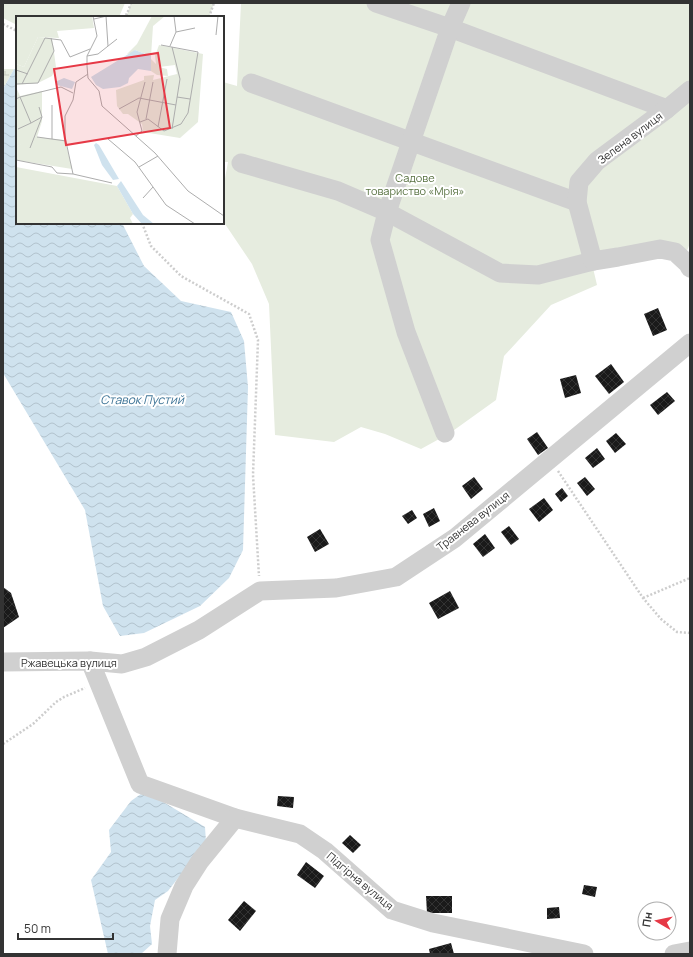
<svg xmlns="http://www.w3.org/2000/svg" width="693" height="957" viewBox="0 0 693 957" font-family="Manrope,sans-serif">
<defs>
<pattern id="wetland-marsh" width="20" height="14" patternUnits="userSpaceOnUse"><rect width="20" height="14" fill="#e6ecdf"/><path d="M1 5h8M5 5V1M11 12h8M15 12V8" fill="none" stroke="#c6cbc0"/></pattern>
<pattern id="water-waves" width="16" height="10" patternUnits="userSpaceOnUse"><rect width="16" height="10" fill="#cfe2ee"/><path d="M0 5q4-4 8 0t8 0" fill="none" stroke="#b2c2cd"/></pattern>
<pattern id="building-cross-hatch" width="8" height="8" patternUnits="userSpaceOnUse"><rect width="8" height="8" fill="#1a1a1a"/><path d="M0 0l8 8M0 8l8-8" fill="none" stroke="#333"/></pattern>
</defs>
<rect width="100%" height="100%" fill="#fff"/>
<g fill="#e6ecdf">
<path d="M3,3h122l-6,14h-102v8l-14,-7z"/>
<path d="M131,3h83l-5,14h-85l3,-3z"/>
<path d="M241,3h449v240l-3,8 -94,17 4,17 -46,20 -47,51 -8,44 -46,33 -29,16 -36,-15 -24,-7 -27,15 -59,-7 -6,-131 -17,-40 -29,-43v-32l5,-27h-5v-80l14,4z"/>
</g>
<path fill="url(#wetland-marsh)" d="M3,69h11l-11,20z"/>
<g fill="url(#water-waves)">
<path d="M14,69h3v154h105l22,43 37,35 50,11 13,29 4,46 -5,163 -14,28 -29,28 -56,27 -24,3 -17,-30 -18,-96 -82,-137v-284z"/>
<path d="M145,791l60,36 1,15 -38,49 -13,9 -5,26 2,18 -11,10h-33l-17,-74 20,-28 -2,-22 22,-29z"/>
</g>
<g fill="url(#building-cross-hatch)">
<path d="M658,308l9,22 -14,6 -9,-22z"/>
<path d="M611,364l13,18 -15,12 -14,-18z"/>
<path d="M576,375l5,18 -16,5 -5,-19z"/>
<path d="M667,392l8,9 -17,14 -8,-10z"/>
<path d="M537,432l11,16 -10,7 -11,-16z"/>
<path d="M616,433l10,11 -11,9 -9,-12z"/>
<path d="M597,448l8,11 -12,9 -8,-10z"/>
<path d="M474,477l9,12 -12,10 -9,-13z"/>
<path d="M585,477l10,12 -8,7 -10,-13z"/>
<path d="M562,488l6,8 -7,6 -6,-8z"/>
<path d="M544,498l9,12 -14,12 -10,-13z"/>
<path d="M434,508l6,13 -11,6 -6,-13z"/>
<path d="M412,510l5,8 -9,6 -6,-8z"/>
<path d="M509,526l10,13 -8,6 -10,-13z"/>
<path d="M320,529l9,15 -14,8 -8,-15z"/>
<path d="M485,534l10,14 -12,9 -10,-13z"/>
<path d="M3,587l8,6 8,24 -16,11z"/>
<path d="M450,591l9,17 -21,11 -9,-16z"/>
<path d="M278,796l16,1 -1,11 -16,-2z"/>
<path d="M350,835l11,10 -8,8 -11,-10z"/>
<path d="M306,862l18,14 -9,12 -18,-13z"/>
<path d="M584,885l13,2 -2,10 -13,-3z"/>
<path d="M426,896h26v17h-25z"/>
<path d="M244,901l12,10 -16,20 -12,-11z"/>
<path d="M559,907l1,11 -13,1v-11z"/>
<path d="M451,943l3,11h-24l-1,-5z"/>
</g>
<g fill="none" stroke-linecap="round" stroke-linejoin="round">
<g stroke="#cdcdcd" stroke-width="2.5" stroke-dasharray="2 2" stroke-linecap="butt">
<path d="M122,17l5,-3 4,-11"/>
<path d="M209,17l5,-14"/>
<path d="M3,24l14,7"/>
<path d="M142,223l9,23 30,30 68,38 9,26 -5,135 6,101"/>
<path d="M558,471l85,127 18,21 16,13 13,1"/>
<path d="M643,598l47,-20"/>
<path d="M3,744l30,-20 23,-22 8,-5 21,-9"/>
</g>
<g stroke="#d0d0d0" stroke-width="19">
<path d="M376,3l74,25 217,81"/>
<path d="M251,83l326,119"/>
<path d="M241,163l97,28 49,21 113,61 38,2 55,-14 25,-4 42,-8 15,3 13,12 2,4"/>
<path d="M593,261l-16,-59 2,-20 18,-21 70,-52 23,-19"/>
<path d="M445,433l-39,-101 -26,-92 7,-28 63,-184 11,-25"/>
<path d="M90,661l50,123 95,34 65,16 25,17 67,59 41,13 151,31"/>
<path d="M3,662l87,-1 32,3 24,-7 53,-27 61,-39 76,-3 60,-11 59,-39 235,-195"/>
<path d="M167,954l3,-35 14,-33 16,-25 35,-43"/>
<path d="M674,954l16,-3"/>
</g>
</g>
<g text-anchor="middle" stroke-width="4" stroke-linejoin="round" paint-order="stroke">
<g font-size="11" fill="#333" stroke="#fff">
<text transform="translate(630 138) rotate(-37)" y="4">Зелена вулиця</text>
<text transform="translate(473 521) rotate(-38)" y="4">Травнева вулиця</text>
<text x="69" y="667">Ржавецька вулиця</text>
<text transform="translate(360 881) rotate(40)" y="4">Підгірна вулиця</text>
</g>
<g font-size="11" fill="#56703f" stroke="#fff">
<text x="415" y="182">Садове<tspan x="415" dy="13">товариство «Мрія»</tspan></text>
</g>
<g font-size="12" font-style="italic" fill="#3f7597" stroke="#fff">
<text x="142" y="404">Ставок Пустий</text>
</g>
</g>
<g transform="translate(16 16)">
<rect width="208" height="208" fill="#fff"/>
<path d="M22,21l14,1 4,29 -4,9 -14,7 -22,2v-21l8,3zM143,29l44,9 -5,68 -18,16 -37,-6 -1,-8 -14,-10h-5l-6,-8 -1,-16 28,-10v-4l10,-1 -1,5 24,-6 -2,-9 -16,2 8,2 1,7 -11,-1 -6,-4v-12l5,5 -1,-8zM0,71l4,9 22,-5v30l-5,16 28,3 7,29 -56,-9v-13l10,-6 -10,-11z" fill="#e6ecdf"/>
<path d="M0,0h76l2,12 -37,3 2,7 -21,-1 -14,30 -8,-3zM6,111l7,3 3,9 -16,8v-17zM0,151l101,19 16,28 -3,4 3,6h-117z" fill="#e6ecdf"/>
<path d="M136,0h13l-12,10 -2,30 -16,-6 -2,3 -6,1 10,-10z" fill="#e6ecdf"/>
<path d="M119,34l16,6v15l-13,-2 -9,9 -1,5 -8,4 -17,2 -7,-4 -5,-8zM48,62l11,4 -3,7 -15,-4 -2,-3zM80,127l3,2 20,34 -6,1 -11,-15 -8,-20zM105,165l22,34 11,9h-12l-9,-10 -16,-28z" fill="#cfe2ee"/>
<path fill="none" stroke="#adadad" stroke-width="1" d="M77,0l4,20 -10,20v10l1,12 11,13 3,15 53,47 33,38 36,25M90,0l2,30M78,3l13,-3M160,16l19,-4M200,19l2,-19M154,30l6,-14 -2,-16M71,40l11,-2 19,-15M0,54l12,4M0,68l22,-1 16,-32 -3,-13M6,68l23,-46 16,2 9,17 20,-8M4,81l41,-10 12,6M161,81l13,2M0,83l4,-2 11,26 -13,6M103,93l20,-11 37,7M130,103l7,-37M124,106l8,-3 16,12 17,-7 7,-11 10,-61 -37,-7M15,107l11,-6 -3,-10M142,111l9,-48M156,113l8,-50 -8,-32M120,120l6,-5 -5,-19 8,-30M21,121l29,4M36,123v-34M92,123l27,23 31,43 29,19M14,132l12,-31M0,144l36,7 5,6 16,1 39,9M123,151l19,-11M57,158l-8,-37v-21l8,-16 3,-18 12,-8M127,182l10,-11"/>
<path fill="#e63946" fill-opacity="0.15" stroke="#e63946" stroke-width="2" d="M142,37l12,75 -104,17 -12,-76z"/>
<rect width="208" height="208" fill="none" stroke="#333" stroke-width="2"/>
</g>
<rect width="693" height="957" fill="none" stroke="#333333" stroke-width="8"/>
<g transform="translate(657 921) rotate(279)"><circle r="19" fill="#ffffff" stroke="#adadad"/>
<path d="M0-3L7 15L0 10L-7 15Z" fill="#e63946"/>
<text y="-6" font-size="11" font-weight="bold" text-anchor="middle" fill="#333333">Пн</text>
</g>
<path d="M18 933v6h95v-6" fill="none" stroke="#333333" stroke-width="2"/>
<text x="24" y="933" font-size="12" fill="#333333" stroke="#ffffff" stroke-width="3" paint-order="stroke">50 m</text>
</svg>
